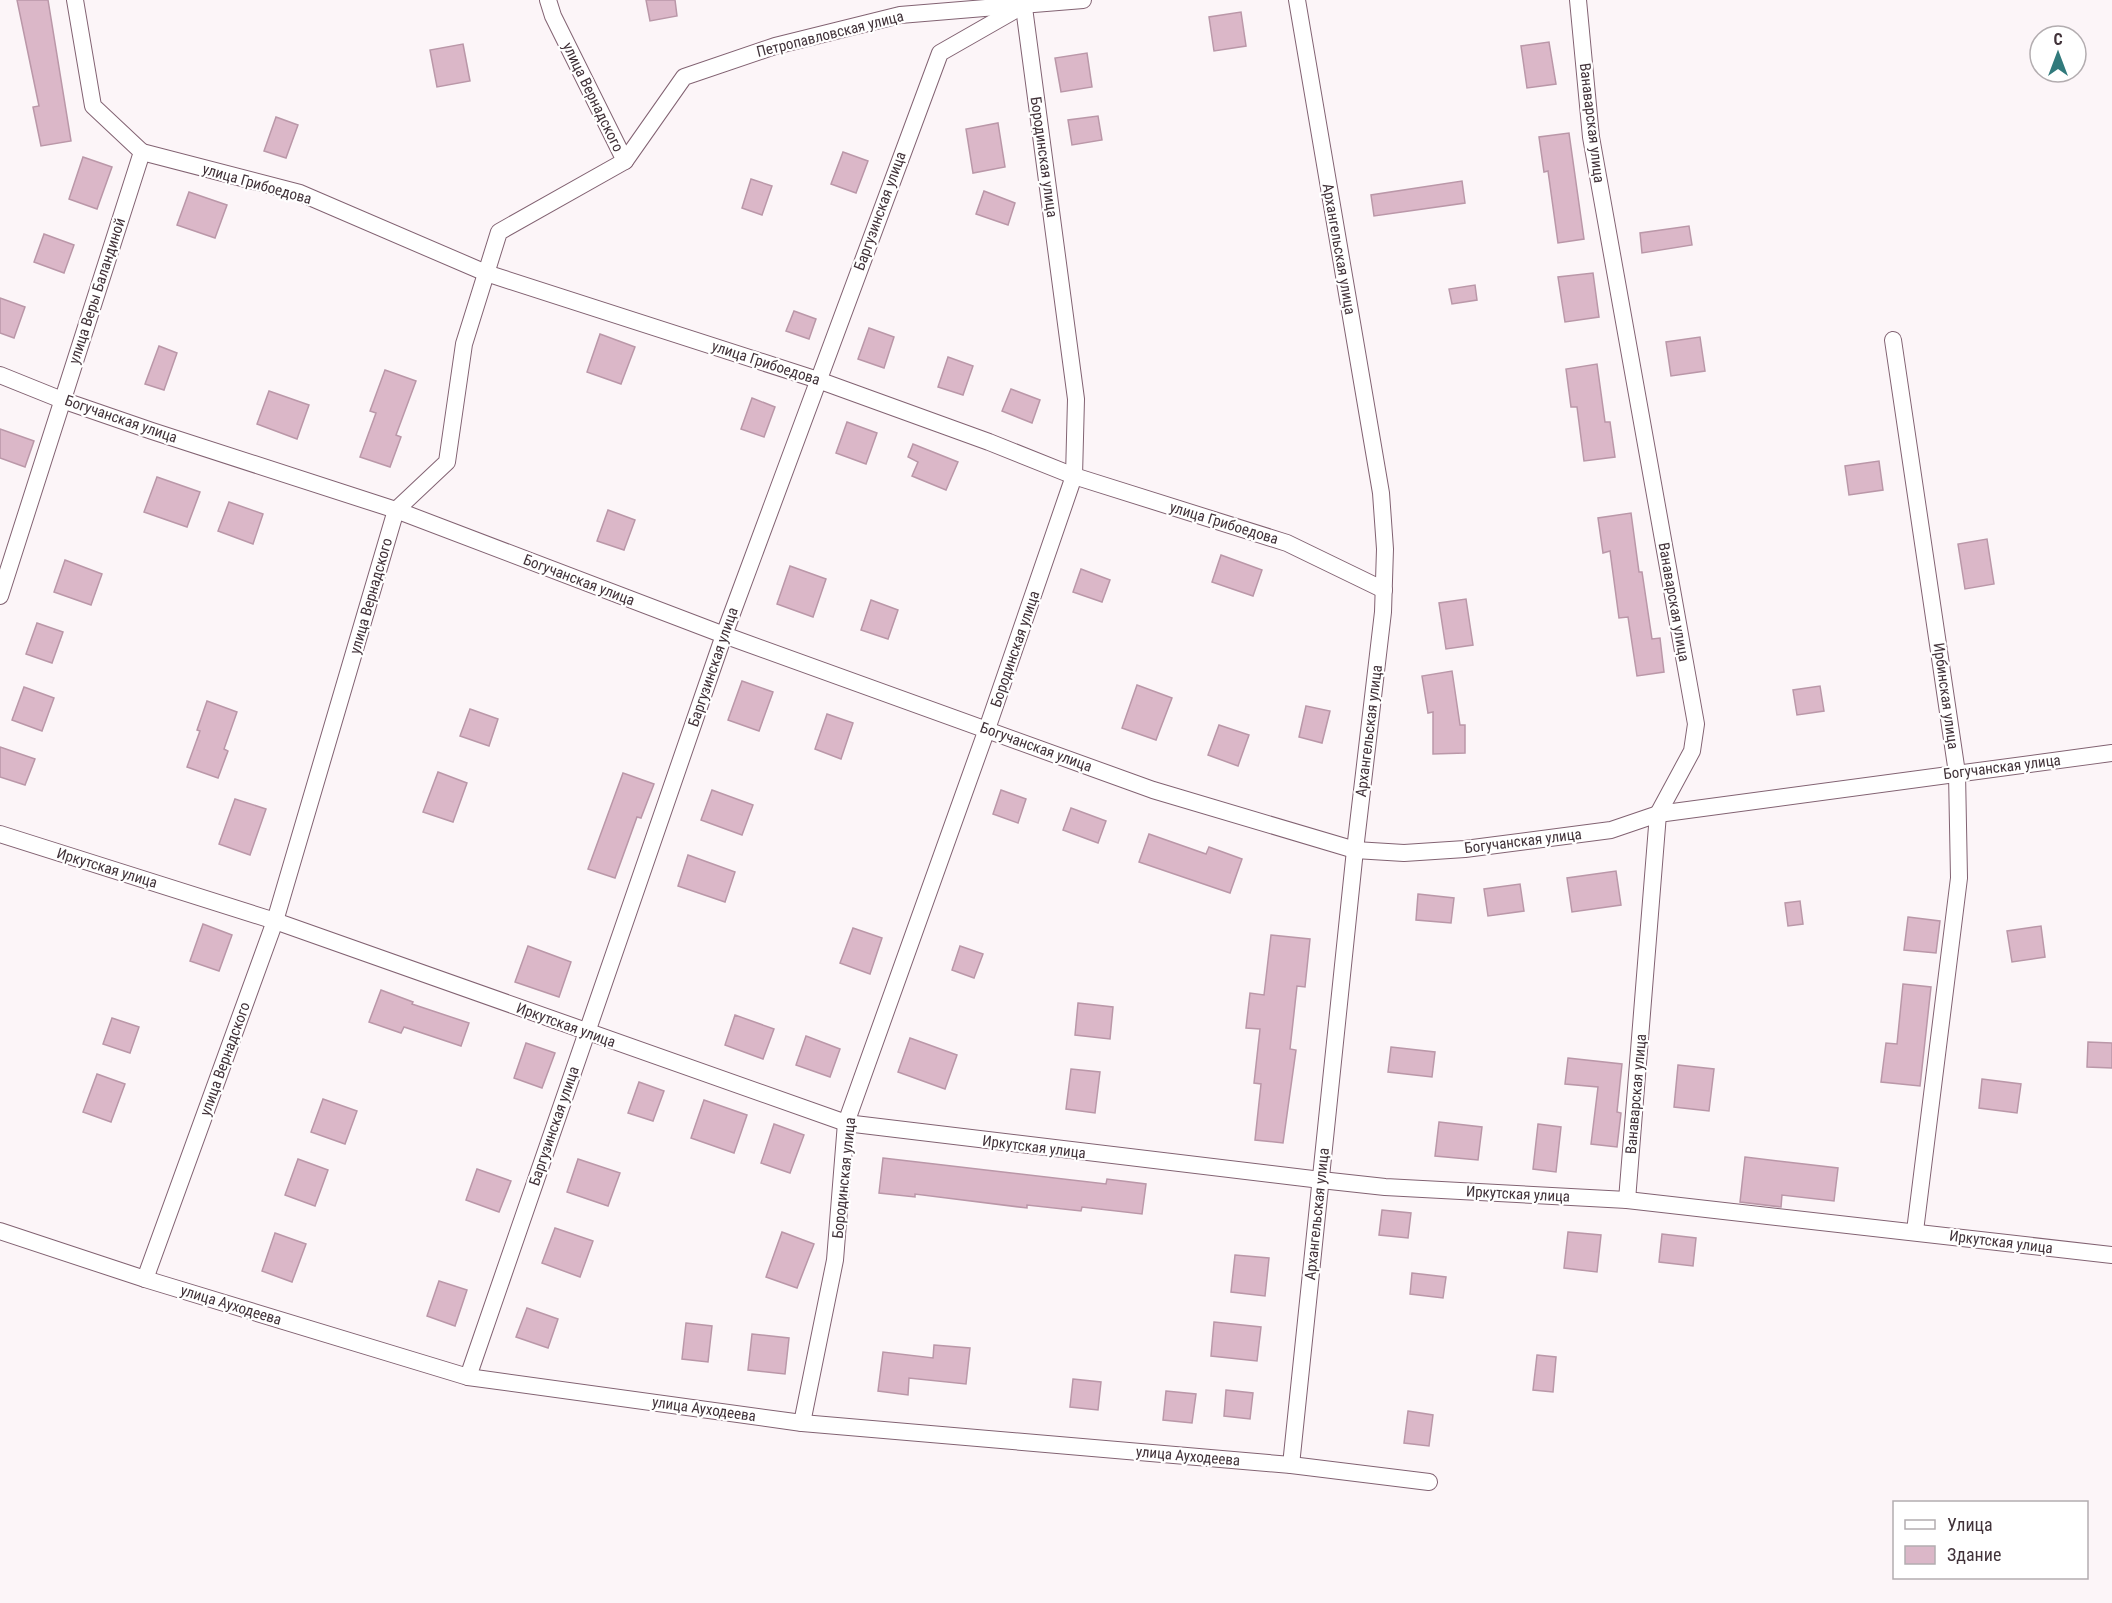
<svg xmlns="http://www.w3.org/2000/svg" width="2112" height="1603" viewBox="0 0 2112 1603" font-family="'Roboto Condensed',sans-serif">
<rect width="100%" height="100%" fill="#fcf5f8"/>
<g fill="#dbb7c8" stroke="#ba97a8" stroke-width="1.5">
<path d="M17,0h31l23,141 -30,5 -8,-39 6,-1z"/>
<path d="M646,0h29l2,16 -27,5z"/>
<path d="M1241,12l5,34 -32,5 -5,-34z"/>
<path d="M1549,42l7,42 -29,4 -6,-42z"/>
<path d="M463,44l7,37 -33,6 -7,-37z"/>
<path d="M1087,53l5,34 -31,5 -6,-34z"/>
<path d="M1098,116l4,24 -30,5 -4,-25z"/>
<path d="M276,117l22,8 -12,33 -22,-7z"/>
<path d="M998,123l7,44 -32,6 -7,-44z"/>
<path d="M1569,133l15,106 -26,4 -10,-72 -4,1 -5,-35z"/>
<path d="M843,152l25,9 -12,32 -25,-9z"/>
<path d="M83,157l29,10 -15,42 -28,-10z"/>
<path d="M751,179l21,7 -10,29 -20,-7z"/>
<path d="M1462,181l3,22 -91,13 -3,-21z"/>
<path d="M984,191l31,12 -7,22 -32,-11z"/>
<path d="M189,192l38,13 -12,33 -38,-13z"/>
<path d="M1689,226l3,19 -50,8 -2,-20z"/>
<path d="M44,234l30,11 -10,28 -30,-11z"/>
<path d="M1593,273l6,44 -34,5 -7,-45z"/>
<path d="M1475,285l2,15 -25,4 -3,-15z"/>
<path d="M0,298l25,9 -11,31 -14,-5z"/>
<path d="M794,311l22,8 -7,20 -23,-8z"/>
<path d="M869,328l25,9 -10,31 -26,-9z"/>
<path d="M600,334l35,13 -14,37 -34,-12z"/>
<path d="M1700,337l5,34 -34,5 -5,-34z"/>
<path d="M159,346l18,7 -13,37 -19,-6z"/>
<path d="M948,357l25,9 -10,29 -25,-8z"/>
<path d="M1597,364l8,58h5l5,35 -31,4 -7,-54h-6l-5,-38z"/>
<path d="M385,370l31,11 -20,54 5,2 -11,30 -30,-10 16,-44 -6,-2z"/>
<path d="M1011,389l29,11 -8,23 -30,-12z"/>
<path d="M269,391l40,14 -12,34 -40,-15z"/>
<path d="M752,398l23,9 -11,30 -23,-8z"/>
<path d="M847,422l30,11 -11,31 -30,-11z"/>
<path d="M0,429l34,12 -9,26 -25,-9z"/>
<path d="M913,444l45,18 -12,28 -34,-14 6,-14 -10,-5z"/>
<path d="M1879,461l4,29 -34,5 -4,-29z"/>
<path d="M157,477l43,15 -13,35 -43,-15z"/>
<path d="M229,502l34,12 -10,30 -35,-13z"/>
<path d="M608,510l27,10 -11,30 -27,-9z"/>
<path d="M1631,513l8,59h3l10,67 8,-1 4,34 -27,4 -9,-59 -9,1 -9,-67 -7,2 -5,-35z"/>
<path d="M1987,539l7,45 -29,5 -7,-45z"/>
<path d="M1221,555l41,15 -9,26 -41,-14z"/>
<path d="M65,560l37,14 -11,31 -37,-13z"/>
<path d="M790,566l36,13 -13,38 -36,-13z"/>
<path d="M1081,569l29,11 -8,22 -29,-10z"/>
<path d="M1466,599l7,46 -27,4 -7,-46z"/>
<path d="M871,600l27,10 -10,29 -27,-9z"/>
<path d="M37,623l26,9 -11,31 -26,-9z"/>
<path d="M1452,671l8,54h5v28l-32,1v-42l-5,1 -6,-37z"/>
<path d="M742,681l31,11 -14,39 -31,-11z"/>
<path d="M1137,685l35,13 -16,42 -34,-12z"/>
<path d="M1820,686l4,25 -27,4 -4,-25z"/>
<path d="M24,687l30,11 -12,33 -30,-11z"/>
<path d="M207,701l30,11 -13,37 4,2 -10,27 -31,-11 13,-36 -3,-1z"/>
<path d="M1306,706l24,5 -8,32 -23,-6z"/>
<path d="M470,709l28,10 -9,27 -29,-10z"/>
<path d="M827,714l26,9 -12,36 -26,-10z"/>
<path d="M1219,725l30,10 -11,31 -30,-11z"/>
<path d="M0,747l35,12 -10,26 -25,-8z"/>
<path d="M438,772l29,11 -14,39 -30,-10z"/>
<path d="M623,773l31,11 -13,34 -4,-1 -22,61 -27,-9z"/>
<path d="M712,790l41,15 -11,30 -41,-15z"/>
<path d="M1001,790l25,9 -8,24 -25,-9z"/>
<path d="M235,799l31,10 -16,46 -31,-11z"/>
<path d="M1071,808l35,13 -8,22 -35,-13z"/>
<path d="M1149,834l57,20 3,-7 33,12 -12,34 -91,-31z"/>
<path d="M688,855l47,17 -10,30 -47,-16z"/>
<path d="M1616,871l5,34 -49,7 -5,-34z"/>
<path d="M1520,884l4,27 -36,5 -4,-27z"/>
<path d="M1418,894l36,4 -3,25 -35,-3z"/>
<path d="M1800,901l3,23 -15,2 -3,-23z"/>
<path d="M1908,917l32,4 -4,32 -32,-3z"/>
<path d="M203,924l29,11 -13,36 -29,-10z"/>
<path d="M2041,926l4,31 -33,5 -5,-31z"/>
<path d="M853,928l29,10 -12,36 -30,-11z"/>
<path d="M1271,935l39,4 -5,48 -8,-1 -7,63 6,1 -13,93 -28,-3 6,-56 -7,-1 6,-54 -14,-1 4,-35 14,2z"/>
<path d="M528,946l43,16 -12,35 -44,-15z"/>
<path d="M960,946l23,8 -9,24 -22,-8z"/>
<path d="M1903,984l28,3 -11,99 -39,-4 5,-39 11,1z"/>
<path d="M381,990l32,12 -1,2 57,19 -8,23 -57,-19 -3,6 -32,-11z"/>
<path d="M1078,1003l35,4 -3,32 -35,-4z"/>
<path d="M735,1015l39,14 -11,30 -38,-14z"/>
<path d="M112,1018l27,9 -9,26 -27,-9z"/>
<path d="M806,1036l34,13 -10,28 -34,-12z"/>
<path d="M910,1038l47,17 -12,34 -47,-17z"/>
<path d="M2088,1042l24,1v25l-25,-1z"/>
<path d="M526,1043l29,10 -13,35 -28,-10z"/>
<path d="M1391,1047l44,5 -3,25 -44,-5z"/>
<path d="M1568,1058l54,6 -5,48 4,1 -4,34 -26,-3 7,-57 -33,-3z"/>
<path d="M1678,1065l36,4 -5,42 -35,-4z"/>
<path d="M1071,1069l29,3 -5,41 -29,-4z"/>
<path d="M97,1074l28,10 -14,38 -28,-10z"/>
<path d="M1982,1079l39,5 -4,29 -38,-5z"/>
<path d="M639,1082l25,9 -11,30 -25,-8z"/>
<path d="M323,1099l34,12 -12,33 -34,-12z"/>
<path d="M704,1100l43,15 -13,38 -43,-15z"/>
<path d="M1439,1122l43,5 -4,33 -43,-4z"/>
<path d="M774,1124l30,11 -14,38 -29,-10z"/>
<path d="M1538,1124l23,3 -5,45 -23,-3z"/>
<path d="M1745,1157l93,11 -4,33 -52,-6 -1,12 -41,-5z"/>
<path d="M883,1158l223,26 1,-5 39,5 -4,30 -60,-7 -1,4 -54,-6v3l-112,-14v3l-36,-4z"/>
<path d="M298,1159l30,11 -13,36 -30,-11z"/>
<path d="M578,1159l42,14 -12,33 -41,-14z"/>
<path d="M477,1169l34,12 -12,31 -33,-12z"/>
<path d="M1382,1210l29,3 -3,25 -29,-3z"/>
<path d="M555,1228l38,13 -13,36 -38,-14z"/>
<path d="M782,1232l32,12 -17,44 -31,-11z"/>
<path d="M1568,1232l33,3 -4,37 -33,-4z"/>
<path d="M275,1233l31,11 -14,38 -30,-11z"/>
<path d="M1662,1234l34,4 -3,28 -34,-4z"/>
<path d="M1235,1255l34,3 -4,38 -34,-4z"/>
<path d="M1412,1273l34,4 -3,21 -33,-4z"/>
<path d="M439,1281l28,9 -12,36 -28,-10z"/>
<path d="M527,1308l31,11 -10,29 -32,-11z"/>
<path d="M1214,1322l47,5 -4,34 -46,-5z"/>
<path d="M686,1323l26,3 -4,36 -26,-3z"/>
<path d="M752,1334l37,4 -4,36 -37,-4z"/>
<path d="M934,1345l36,3 -4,36 -57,-6 -1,17 -30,-4 5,-39 50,6z"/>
<path d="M1537,1355l19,2 -3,35 -20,-2z"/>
<path d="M1073,1379l28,3 -3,28 -28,-3z"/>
<path d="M1226,1390l27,3 -3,26 -26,-3z"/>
<path d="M1166,1391l30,3 -4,29 -29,-3z"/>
<path d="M1408,1411l25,4 -4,31 -25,-3z"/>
</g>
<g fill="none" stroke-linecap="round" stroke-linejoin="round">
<defs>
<g id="minor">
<path d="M1578,0l13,137 105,587 -4,27 -34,63 -31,386"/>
<path d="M142,152l158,41 186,80 332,107 171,62 85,34 213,67 97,47"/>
<path d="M625,161l59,-84 91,-31 125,-31 183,-15"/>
<path d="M1893,340l64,433 2,105 -44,353"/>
<path d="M0,375l62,25 90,31 244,79 328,125 429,155 202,60 49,3 61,-4 146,-19 47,-16 454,-61"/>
<path d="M0,596l142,-444 -49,-46 -18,-106"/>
<path d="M0,834l275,87 571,202 475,57 64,7 242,13 485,55"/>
<path d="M0,1231l145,48 323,98 334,46 489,42 138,17"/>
<path d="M145,1279l130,-358 121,-411 51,-48 17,-118 35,-112 126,-71 -72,-145 -5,-16"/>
<path d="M468,1377l256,-742 216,-582 84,-48"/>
<path d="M802,1423l33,-163 11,-137 141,-394 87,-253 2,-77 -53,-399"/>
<path d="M1291,1465l64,-615 28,-238 2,-63 -4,-56 -84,-493"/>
</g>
</defs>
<use href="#minor" stroke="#826272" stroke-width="18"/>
<use href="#minor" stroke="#fff" stroke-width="16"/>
</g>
<g text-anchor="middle" stroke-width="4.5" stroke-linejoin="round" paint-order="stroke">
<g font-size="15" fill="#413239" stroke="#fff">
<text transform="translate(830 34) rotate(-14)" y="5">Петропавловская улица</text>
<text transform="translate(593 97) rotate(64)" y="5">улица Вернадского</text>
<text transform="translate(1592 123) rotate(83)" y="5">Ванаварская улица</text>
<text transform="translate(1044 157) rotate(82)" y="5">Бородинская улица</text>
<text transform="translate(257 184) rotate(16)" y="5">улица Грибоедова</text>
<text transform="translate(880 211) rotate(-70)" y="5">Баргузинская улица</text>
<text transform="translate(1339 249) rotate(80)" y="5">Архангельская улица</text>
<text transform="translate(97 291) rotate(-72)" y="5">улица Веры Баландиной</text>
<text transform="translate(766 363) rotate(18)" y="5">улица Грибоедова</text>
<text transform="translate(121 419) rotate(19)" y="5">Богучанская улица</text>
<text transform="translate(1224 523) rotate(17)" y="5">улица Грибоедова</text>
<text transform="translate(579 580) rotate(21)" y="5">Богучанская улица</text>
<text transform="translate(371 596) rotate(-74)" y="5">улица Вернадского</text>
<text transform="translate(1674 602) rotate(80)" y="5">Ванаварская улица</text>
<text transform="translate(1015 649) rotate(-71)" y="5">Бородинская улица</text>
<text transform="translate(713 667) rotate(-71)" y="5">Баргузинская улица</text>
<text transform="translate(1946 696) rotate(82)" y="5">Ирбинская улица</text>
<text transform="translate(1369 731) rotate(-83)" y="5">Архангельская улица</text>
<text transform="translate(1036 747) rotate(20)" y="5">Богучанская улица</text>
<text transform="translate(2002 767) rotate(-7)" y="5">Богучанская улица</text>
<text transform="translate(1523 841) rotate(-7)" y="5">Богучанская улица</text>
<text transform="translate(107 868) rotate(17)" y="5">Иркутская улица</text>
<text transform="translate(566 1025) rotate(20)" y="5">Иркутская улица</text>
<text transform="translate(225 1059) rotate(-70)" y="5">улица Вернадского</text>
<text transform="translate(1636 1094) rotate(-85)" y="5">Ванаварская улица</text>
<text transform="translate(554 1126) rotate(-71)" y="5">Баргузинская улица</text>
<text transform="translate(1034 1147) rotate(7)" y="5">Иркутская улица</text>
<text transform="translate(844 1178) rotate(-84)" y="5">Бородинская улица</text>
<text transform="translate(1518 1194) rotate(3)" y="5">Иркутская улица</text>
<text transform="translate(1317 1214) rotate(-84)" y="5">Архангельская улица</text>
<text transform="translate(2001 1242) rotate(7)" y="5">Иркутская улица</text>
<text transform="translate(231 1305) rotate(17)" y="5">улица Ауходеева</text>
<text transform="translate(704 1409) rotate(8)" y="5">улица Ауходеева</text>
<text transform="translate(1188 1456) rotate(5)" y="5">улица Ауходеева</text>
</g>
</g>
<rect x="1893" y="1501" width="195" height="78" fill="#ffffff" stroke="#b3adb0" stroke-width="1.5"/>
<rect x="1905" y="1520" width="30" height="9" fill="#ffffff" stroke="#b3adb0" stroke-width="1.5"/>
<text x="1947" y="1531" font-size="18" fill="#413239">Улица</text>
<rect x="1905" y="1546" width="30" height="18" fill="#dbb7c8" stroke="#b3adb0" stroke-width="1.5"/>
<text x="1947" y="1561" font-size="18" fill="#413239">Здание</text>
<g transform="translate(2058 54)"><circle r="28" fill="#ffffff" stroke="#b3adb0" stroke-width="1.5"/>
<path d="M0-4.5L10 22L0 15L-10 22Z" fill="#317a7c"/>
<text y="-9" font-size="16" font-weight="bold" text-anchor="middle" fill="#413239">С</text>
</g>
</svg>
